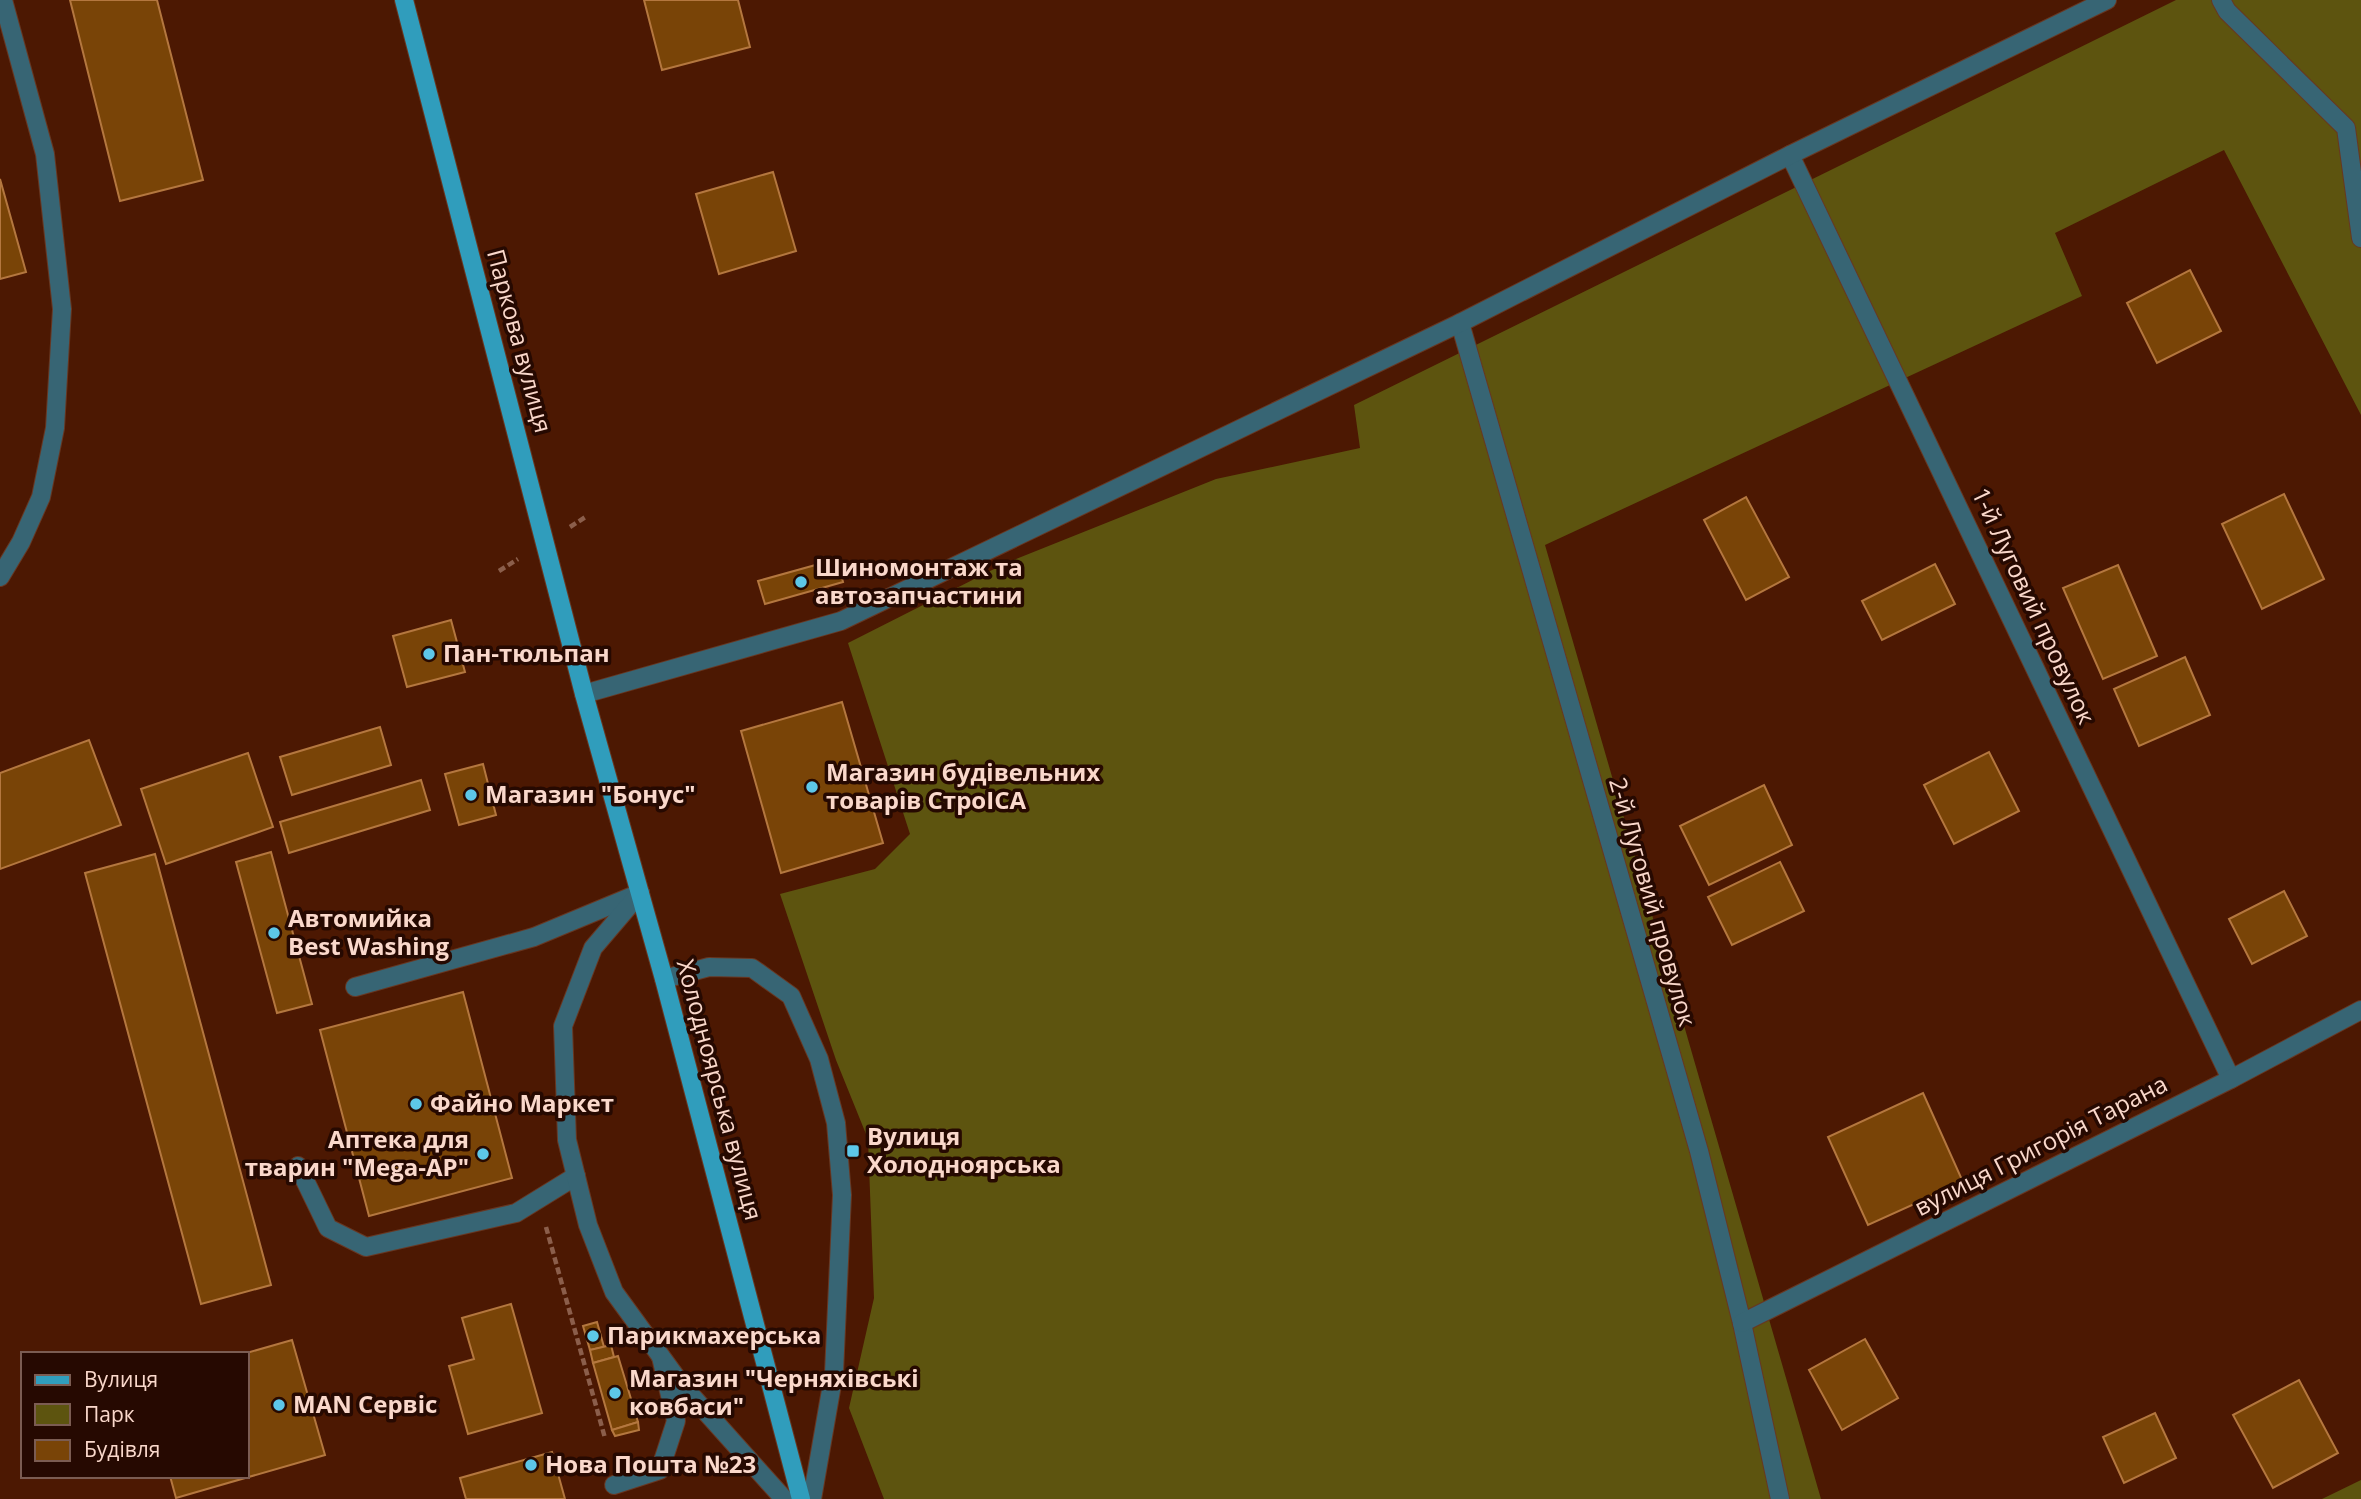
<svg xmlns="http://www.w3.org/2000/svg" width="2361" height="1499" viewBox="0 0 2361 1499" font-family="'Open Sans',sans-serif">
<rect width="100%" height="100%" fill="#4c1802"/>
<g fill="#5d540f">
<path d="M2176,0h185v415l-137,-265 -169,83 27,63 -537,249 276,954h-937l-35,-91 25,-110 -6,-159 -32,-79 -56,-166 95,-25 35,-35 -62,-191 158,-80 210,-84 144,-31 -6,-43z"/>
<path d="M2361,1480v19h-39z"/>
</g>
<g fill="#794407" stroke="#b4773f" stroke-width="2">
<path d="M70,0h87l46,180 -83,21z"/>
<path d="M644,0h94l12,47 -88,23z"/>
<path d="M773,172l23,79 -77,23 -23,-80z"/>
<path d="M0,179l26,93 -26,7z"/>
<path d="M2190,270l31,61 -64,32 -30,-60z"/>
<path d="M2284,494l40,85 -62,30 -40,-85z"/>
<path d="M1746,497l43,80 -43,23 -42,-80z"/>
<path d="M837,559l6,23 -78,22 -7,-23z"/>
<path d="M1935,564l20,40 -73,36 -20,-39z"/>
<path d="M2118,565l39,91 -54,23 -40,-91z"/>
<path d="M451,620l14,52 -58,15 -14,-51z"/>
<path d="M2185,657l25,58 -71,31 -25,-57z"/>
<path d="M842,702l41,141 -102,30 -40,-142z"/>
<path d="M380,727l11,38 -99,30 -12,-38z"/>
<path d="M89,740l32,85 -121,44v-96z"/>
<path d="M1989,752l30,59 -65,33 -30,-59z"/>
<path d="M248,753l25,74 -107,37 -25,-75z"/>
<path d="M483,764l13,51 -37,10 -14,-51z"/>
<path d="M421,780l9,30 -141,43 -9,-31z"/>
<path d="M1764,785l28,60 -83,40 -29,-59z"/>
<path d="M271,852l41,152 -35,9 -41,-151z"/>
<path d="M155,854l116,431 -70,19 -116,-431z"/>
<path d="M1780,862l24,49 -72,34 -24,-48z"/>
<path d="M2284,891l23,45 -55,28 -23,-45z"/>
<path d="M463,992l49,186 -143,38 -49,-186z"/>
<path d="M1923,1093l40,89 -95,43 -40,-88z"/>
<path d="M511,1304l31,109 -74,21 -19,-68 25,-7 -12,-41z"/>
<path d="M597,1322l7,25 -14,3 -7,-24z"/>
<path d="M1865,1339l33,59 -56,32 -33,-60z"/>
<path d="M292,1340l33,115 -149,43 -6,-22h77v-122h-4z"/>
<path d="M611,1345l3,12 -21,6 -3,-13z"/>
<path d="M618,1356l20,66 -26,8 -19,-67z"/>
<path d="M2299,1380l39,73 -65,35 -40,-73z"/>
<path d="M2155,1413l21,45 -52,25 -21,-46z"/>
<path d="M638,1422l1,8 -24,6 -3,-6z"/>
<path d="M552,1452l13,47h-99l-6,-21z"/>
</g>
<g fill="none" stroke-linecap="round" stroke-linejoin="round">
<defs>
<g id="service">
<path d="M0,577l21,-35 20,-45 14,-69 7,-119 -17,-155 -42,-154"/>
<path d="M355,987l179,-50 106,-44"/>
<path d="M298,1166l30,62 38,19 150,-34 60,-37"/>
<path d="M614,1485l46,-15 16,-49 -15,-64"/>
</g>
<g id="minor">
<path d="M2221,0l6,11 119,117 15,110"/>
<path d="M1790,155l441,924"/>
<path d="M1460,323l239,828 43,172 38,176"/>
<path d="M640,893l-47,55 -30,78 4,114 21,85 26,67 67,92 103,115"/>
<path d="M664,979l45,-12 43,1 39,28 28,63 17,64 6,72 -8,178 -22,126"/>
<path d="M1742,1323l489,-244 130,-69"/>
</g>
<path id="tertiary" d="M584,694l257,-73 619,-298 330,-168 317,-155"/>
<path id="primary" d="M404,0l180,694 80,285 137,520"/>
</defs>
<use href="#service" stroke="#683722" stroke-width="20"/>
<use href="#minor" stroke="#683722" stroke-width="20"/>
<use href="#tertiary" stroke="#683722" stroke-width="20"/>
<use href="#primary" stroke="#683722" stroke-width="20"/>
<g stroke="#8b5e4b" stroke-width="4.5" stroke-dasharray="7 3.5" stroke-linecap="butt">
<path d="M570,527l17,-11"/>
<path d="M499,571l19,-12"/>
<path d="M546,1227l59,211"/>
</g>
<use href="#service" stroke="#376574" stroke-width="18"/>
<use href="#minor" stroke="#376574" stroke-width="18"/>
<use href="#tertiary" stroke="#376574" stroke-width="18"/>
<use href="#primary" stroke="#309dbc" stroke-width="18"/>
</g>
<g fill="#5dc7e8" stroke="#260901" stroke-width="2.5">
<circle cx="801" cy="582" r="7"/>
<circle cx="429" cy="654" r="7"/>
<circle cx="812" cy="787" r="7"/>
<circle cx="471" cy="795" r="7"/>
<circle cx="274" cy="933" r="7"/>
<circle cx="416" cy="1104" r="7"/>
<rect x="846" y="1144" width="14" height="14" rx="3.5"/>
<circle cx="483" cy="1154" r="7"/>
<circle cx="593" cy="1336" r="7"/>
<circle cx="615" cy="1393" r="7"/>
<circle cx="279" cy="1405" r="7"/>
<circle cx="531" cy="1465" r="7"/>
</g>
<g text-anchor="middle" stroke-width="7" stroke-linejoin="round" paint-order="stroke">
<g font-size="24" fill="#fad8cb" stroke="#260901">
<text transform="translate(519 341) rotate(75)" y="8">Паркова вулиця</text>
<text transform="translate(2033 606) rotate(65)" y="8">1-й Луговий провулок</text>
<text transform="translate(1652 902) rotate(74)" y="8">2-й Луговий провулок</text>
<text transform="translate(719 1090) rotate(75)" y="8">Холодноярська вулиця</text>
<text transform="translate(2041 1146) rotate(-27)" y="8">вулиця Григорія Тарана</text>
</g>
<g font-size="24" font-weight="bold" fill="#fad8cb" stroke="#260901" text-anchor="start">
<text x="815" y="576">Шиномонтаж та<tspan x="815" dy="28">автозапчастини</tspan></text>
<text x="443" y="662">Пан-тюльпан</text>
<text x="826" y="781">Магазин будівельних<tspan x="826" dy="28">товарів СтроІСА</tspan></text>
<text x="485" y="803">Магазин "Бонус"</text>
<text x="288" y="927">Автомийка<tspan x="288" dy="28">Best Washing</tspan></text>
<text x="430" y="1112">Файно Маркет</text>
<text x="867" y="1145">Вулиця<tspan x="867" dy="28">Холодноярська</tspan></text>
<text x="469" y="1148" text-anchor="end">Аптека для<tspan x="469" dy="28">тварин "Mega-AP"</tspan></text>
<text x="607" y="1344">Парикмахерська</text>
<text x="629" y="1387">Магазин "Черняхівські<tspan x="629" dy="28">ковбаси"</tspan></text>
<text x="293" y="1413">MAN Сервіс</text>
<text x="545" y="1473">Нова Пошта №23</text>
</g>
</g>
<rect x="21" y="1352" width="228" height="126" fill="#260901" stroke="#7b5c52" stroke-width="2"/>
<rect x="35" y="1375" width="35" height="10" fill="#309dbc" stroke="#7b5c52" stroke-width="2"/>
<text x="84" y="1387" font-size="21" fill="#fad8cb">Вулиця</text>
<rect x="35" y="1404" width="35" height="21" fill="#5d540f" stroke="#7b5c52" stroke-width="2"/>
<text x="84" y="1422" font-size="21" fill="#fad8cb">Парк</text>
<rect x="35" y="1440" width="35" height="21" fill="#794407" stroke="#7b5c52" stroke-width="2"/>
<text x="84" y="1457" font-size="21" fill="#fad8cb">Будівля</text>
</svg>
